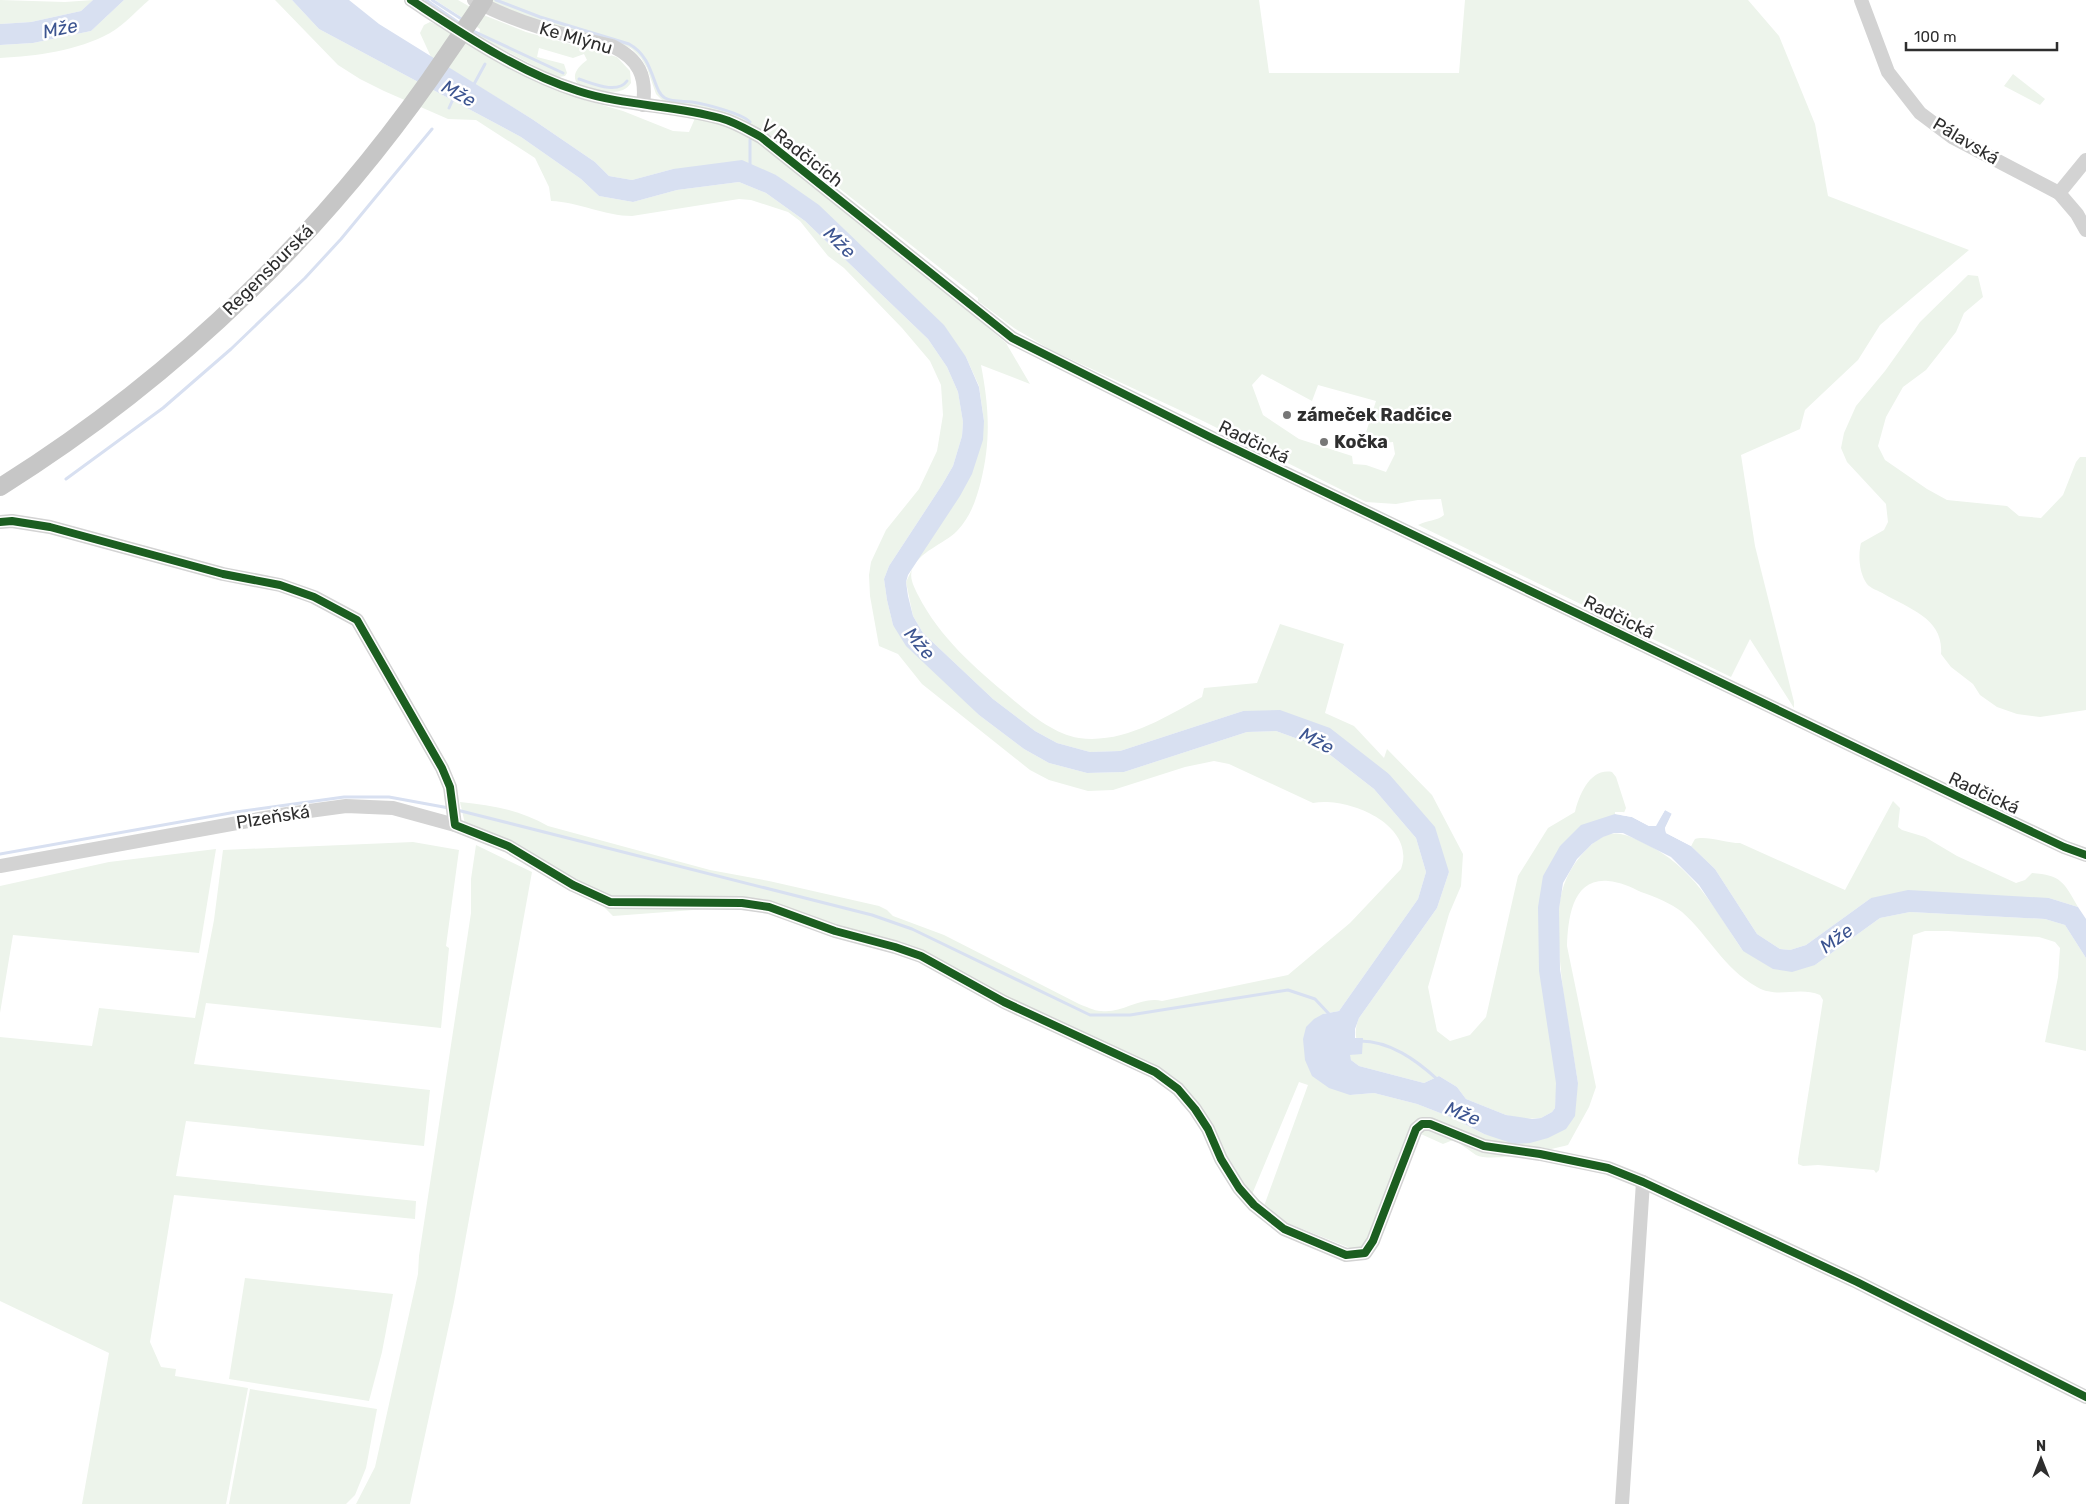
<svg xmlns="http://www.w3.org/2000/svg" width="2086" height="1504" viewBox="0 0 2086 1504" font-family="Rubik,sans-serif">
<rect width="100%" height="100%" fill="#fff"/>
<g fill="#edf4eb" fill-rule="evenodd">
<path d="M0,0l65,2 28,-2 -12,11 -50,11 -31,2z"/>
<path d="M124,0h25c-13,11 -25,25 -39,33 -33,18 -73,23 -110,25v-13l33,-2 58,-12z"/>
<path d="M275,0h17l27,29 202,108 60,42 18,17 34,6 44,-12 62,-8 27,11 39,28 123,118 19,28 11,25 5,30 -1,14 -9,30 -11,19 -53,81 -5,13 3,21 6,25 86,90 45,34 25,14 38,10 37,-1 123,-40 29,-1 44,16 54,42 42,49 10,34 -8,27 -79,112 -16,3 27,81 24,-2 43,11 36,14 31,16 46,9 48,-60c-9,-58 -22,-115 -19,-174 2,-24 11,-43 28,-60 22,-21 32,-18 57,-6 49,23 70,65 99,108l72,14 65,-47 30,-6 135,7 20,6 21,33v93l-41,-9 13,-65 2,-29 -5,-6 -16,-5 -91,-6h-23l-12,4 -34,235 -3,3 -2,-3 -56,-5 -15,1 -5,-2v-5l25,-159 -3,-5c-21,-9 -43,4 -63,-8 -34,-19 -47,-50 -75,-75 -10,-8 -28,-16 -41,-20 -10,-5 -21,-10 -33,-11 -36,-3 -40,38 -41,65l29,141 -7,20 -21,38c-19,5 -76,18 -92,10 -8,-5 -14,-11 -23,-15l-10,4 -31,-14 -30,76 -22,46 -85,-34 -11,-12 44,-121 -9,-3 -51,122 -62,-100 -23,-22 -235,-119 -174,-55h-34l-107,8 -9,-9 -35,-18 -104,-65 -5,-22c32,3 60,8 88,24l162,44 59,11 110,25 8,4 6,6 51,19 135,69c6,2 15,7 22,7 21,3 40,-15 61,-10l126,-26 62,-52 51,-54c16,-44 -53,-73 -88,-66l-84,-39 -15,-3 -29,6 -72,23 -25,1 -39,-11 -19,-10 -108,-86 -24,-30 -19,-8 -9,-50 -1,-21 2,-13 15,-32 33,-41 18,-38 6,-36 -2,-30 -11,-24 -28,-33 -58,-60 -16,-12 -28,-35 -12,-9 -37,-12 -12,-1 -107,17c-27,0 -53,-14 -81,-15l-2,-14 -14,-29 -59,-38 -28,-1 -64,-28 -24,-12 -22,-14z"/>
<path d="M435,0h23l28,16 40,16 91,25 13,14 1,12c-11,17 -38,5 -53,1 -8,-9 1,-18 9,-24l-3,-6 -11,4 -34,-10 -2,9 27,7 3,9 -2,3 -6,1 -9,-3 -71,-37 1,-8z"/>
<path d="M486,0h773l10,73h190l6,-73h283l31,36 36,88 13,72 141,54 -89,75 -22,35 -53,50 -5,19 -59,26 14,91 39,156v6l-44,-69 -19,38 -313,-152c9,-5 19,-4 26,-10l-3,-16 -23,1 -22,4 -30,-2 -163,-81 -152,-71 -37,-22 -36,-27v-3l-201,-159 -32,-17 261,221 24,41 -49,-19c8,42 10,75 0,116 -5,19 -10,35 -24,50 -13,13 -39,21 -45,39 -3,9 3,18 6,25 22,43 57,73 93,103 19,16 43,36 68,40 44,6 85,-20 123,-41l2,-9 53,-5 23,-59 64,20 -19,69 29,13 30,32 3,-9 45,46 31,59 -2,32 -12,28 -21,73 9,44 13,10 20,-6 16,-18 32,-141 30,-48 27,-16c4,-17 15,-44 37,-40l4,5 10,31 -3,7c-20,-2 -46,21 -63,31l-3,237 -2,25 -3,4 -11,6 -18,1 -17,-4 -40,-16 -9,-12 -18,-11 -15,7 -65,-17 -8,-6 -2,-5 13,-2c-6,-13 -9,-20 -3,-35l78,-110 12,-36 -60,-98 -146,-63 -123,40 -30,1 -33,-9 -22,-12 -42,-32 -70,-66 -10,-17 -7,-34 78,-161 -5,-35 -13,-29 -190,-182 -103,-6 -41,11 -23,-4 -14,-14 -63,-43 -101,-62 -11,-24 4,-8 6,-3 16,7 67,40 68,30 42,12 50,20 16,1 10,-23 -36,-8 -7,-7 -9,-26 -6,-10 -9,-9 -12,-6 -86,-21zM1262,374l50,27 6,-16 58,16 -14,44 31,-3 2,12 -9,18 -20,-7 -13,-1 -1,-8 -53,-17 -36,-24 -11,-30z"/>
<path d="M2013,74l32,25 -5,6 -36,-19z"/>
<path d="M1968,275l10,1 5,21 -19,16 -8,19 -30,38 -23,17 -17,30 -8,29 7,14 42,29 20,11 60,6 12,10 22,2 22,-23 13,-33 4,-5h6v253l-46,7 -23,-3 -20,-7 -17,-12 -7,-11 -22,-17 -10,-13c3,-35 -31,-45 -57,-60 -5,-3 -14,-6 -17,-10 -8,-11 -9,-29 -6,-41l23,-13 4,-8 -2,-18 -39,-42 -6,-14 3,-15 12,-27 29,-35 35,-49z"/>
<path d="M1893,801l7,7 -2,19 4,3 23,7 32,19 59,27 9,-3 7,-7c29,2 32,9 46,34l-29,-9h-178l-65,47 -16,5 -10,-1 -23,-15 -42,-65 -24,-23 4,-7c10,-4 31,4 45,4l105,47z"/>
<path d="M413,842l46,8 -13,96 3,2 -8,80 -235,-25 -12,61 236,26 -6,56 -238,-25 -10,55 240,25 -1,18 -241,-24 -24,147 11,25 15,2 -1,7 73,12 -22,116h-144l27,-151 -109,-52v-264l92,9 7,-38 96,10 19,-98 9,-70z"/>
<path d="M476,845l56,27 -78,430 -44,202h-54l19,-37 43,-193 1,-18 52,-343v-34z"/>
<path d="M216,849l-17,104 -186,-18 -13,78v-127l109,-24z"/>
<path d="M245,1278l148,16 -11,58 -13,49 -140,-22z"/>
<path d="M250,1389l127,20 -11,59 -11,27 -9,9h-117z"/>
</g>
<g fill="#d8e0f1">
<path d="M93,0h31l-33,31 -58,12 -33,2v-21l31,-2 50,-11z"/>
<path d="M292,0h57l30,24 153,95 63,43 14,14 23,4 41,-11 69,-9 34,15 43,30 125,120 22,32 13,30 5,34 -1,19 -11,34 -12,22 -52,79 -2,7 2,14 5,20 10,17 70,66 42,32 22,12 33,9 30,-1 123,-40 37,-1 50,18 59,46 46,53 14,45 -12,36 -78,110 -4,11v9h8l-1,16 -12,1 1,5 8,6 65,17 15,-7 18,11 9,12 40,16 26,4 9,-1 11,-6 3,-4 1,-25 -17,-112 -1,-64 5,-31 17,-30 21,-21 34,-11 17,3 17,9h6l10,-16 7,3 -7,15 1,5 25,13 24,23 42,65 23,15 10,1 16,-5 65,-47 37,-8 141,8 29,9 8,12v39l-21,-33 -20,-6 -135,-7 -30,6 -65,47 -23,7 -19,-3 -30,-18 -44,-66 -28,-28 -48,-24h-9l-11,4 -11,7 -15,15 -14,24 -4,26 1,60 18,114 -3,33 -9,13 -18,9 -18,5 -16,1 -30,-10 -31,-16 -36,-14 -43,-11 -24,2 -21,-7 -17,-12 -7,-16 -2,-21 3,-12 8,-8 9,-5 16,-3 79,-112 8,-27 -10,-34 -42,-49 -54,-42 -44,-16 -29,1 -123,40 -37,1 -38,-10 -25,-14 -45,-34 -73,-69 -13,-21 -6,-25 -3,-21 5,-13 53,-81 11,-19 9,-30 1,-14 -5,-30 -11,-25 -19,-28 -123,-118 -39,-28 -27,-11 -62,8 -44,12 -34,-6 -18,-17 -60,-42 -202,-108z"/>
</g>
<path fill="#fff" d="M1666,808l8,5 -7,17 25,14 -1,2 -25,-13 -1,-5 7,-14 -7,-4 -9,16h-7l-17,-9 -17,-3v-2h8l32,11 8,-14z"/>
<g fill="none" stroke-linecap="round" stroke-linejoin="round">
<g stroke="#d8e0f1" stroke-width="3">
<path d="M426,0l33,23"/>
<path d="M432,0l31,20"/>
<path d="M496,0l44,17 89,27c26,14 23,47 36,54 7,4 18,3 27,4 13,2 49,11 58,20"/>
<path d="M471,30l92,43"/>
<path d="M579,79c13,4 38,16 48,2"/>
<path d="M473,86l12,-22"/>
<path d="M449,108l5,-11"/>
<path d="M750,167v-27"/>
<path d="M66,479l97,-71 68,-59 74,-71 36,-39 91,-110"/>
<path d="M457,810l415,105 40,14 178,86h40l158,-25 27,9 15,16"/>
<path d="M0,854l236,-42 108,-15h45l60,11"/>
<path d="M1360,1041c30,0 56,19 77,38"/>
</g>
<g stroke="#d3d3d3" stroke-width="14">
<path d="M411,0c52,34 107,72 167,91 46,15 95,14 142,27 15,4 28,12 41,19l251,201 198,99 755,363 99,47 22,8"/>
<path d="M474,0c44,24 90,35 138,46 27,13 35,30 31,59"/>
<path d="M1861,0l27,72 32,41 32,24 107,56 18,21 9,16"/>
<path d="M2059,193l27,-33"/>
<path d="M0,522l12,-1 38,6 173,47 57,11 34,12 43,23 85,148 8,19 5,38"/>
<path d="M0,866l287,-52 59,-8 47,2 62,17 53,21 65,39 37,17 132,1 27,4 66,24 60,16 26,9 83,46 151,70 23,17 17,20 13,20 13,30 18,29 15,17 30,24 62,26 19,-2 8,-12 43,-112 6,-5h8l54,22 56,8 68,14 35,14 214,100 229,115"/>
<path d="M1622,1504l21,-322"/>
</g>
<path stroke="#c6c6c6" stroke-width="18" d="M0,487c178,-111 331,-260 448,-434 12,-18 25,-35 36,-53"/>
<defs>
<g id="cycleway">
<path d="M411,0c52,34 107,72 167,91 46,15 95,14 142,27 15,4 28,12 41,19l251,201 198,99 755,363 99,47 22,8"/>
<path d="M0,522l12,-1 38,6 173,47 57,11 34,12 43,23 85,148 8,19 5,38 53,21 65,39 37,17 132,1 27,4 66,24 60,16 26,9 83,46 151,70 23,17 17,20 13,20 13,30 18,29 15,17 30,24 62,26 19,-2 8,-12 43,-112 6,-5h8l54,22 56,8 68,14 35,14 214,100 229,115"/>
</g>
</defs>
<use href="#cycleway" stroke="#fff" stroke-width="11"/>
<use href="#cycleway" stroke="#1b5e20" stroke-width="8"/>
</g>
<g fill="#777" stroke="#fff" stroke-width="2">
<circle cx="1287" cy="415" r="5"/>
<circle cx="1324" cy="442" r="5"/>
</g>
<g text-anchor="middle" stroke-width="5" stroke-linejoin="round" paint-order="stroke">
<g font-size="18" fill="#2e2e2e" stroke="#fff">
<text transform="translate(576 38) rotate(16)" y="6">Ke Mlýnu</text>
<text transform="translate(1966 141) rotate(31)" y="6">Pálavská</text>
<text transform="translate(802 153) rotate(38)" y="6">V Radčicích</text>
<text transform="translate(268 270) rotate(-45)" y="6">Regensburská</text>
<text transform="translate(1254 442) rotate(26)" y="6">Radčická</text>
<text transform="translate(1619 617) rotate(26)" y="6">Radčická</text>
<text transform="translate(1984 793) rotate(25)" y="6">Radčická</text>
<text transform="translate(273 817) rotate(-9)" y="6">Plzeňská</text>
</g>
<g font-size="18" font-weight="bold" fill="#2e2e2e" stroke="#fff" text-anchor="start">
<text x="1297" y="421">zámeček Radčice</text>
<text x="1334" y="448">Kočka</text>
</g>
<g font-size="19" font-style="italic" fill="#3c5490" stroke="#fff">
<text transform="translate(60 28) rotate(-12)" y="7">Mže</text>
<text transform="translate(459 93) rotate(29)" y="7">Mže</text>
<text transform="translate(840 242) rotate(44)" y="7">Mže</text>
<text transform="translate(920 643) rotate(49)" y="7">Mže</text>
<text transform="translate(1317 740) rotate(27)" y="7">Mže</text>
<text transform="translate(1836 938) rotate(-36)" y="7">Mže</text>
<text transform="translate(1463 1113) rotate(22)" y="7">Mže</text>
</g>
</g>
<g transform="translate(2041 1459)" stroke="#ffffff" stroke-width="4" paint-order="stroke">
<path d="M0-4L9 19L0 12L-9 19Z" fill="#2e2e2e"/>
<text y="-8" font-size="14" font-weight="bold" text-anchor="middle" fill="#2e2e2e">N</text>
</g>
<path d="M1906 42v8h151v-8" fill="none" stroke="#2e2e2e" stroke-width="2.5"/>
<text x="1914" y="42" font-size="15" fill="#2e2e2e" stroke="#ffffff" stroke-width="4" paint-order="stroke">100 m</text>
</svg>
